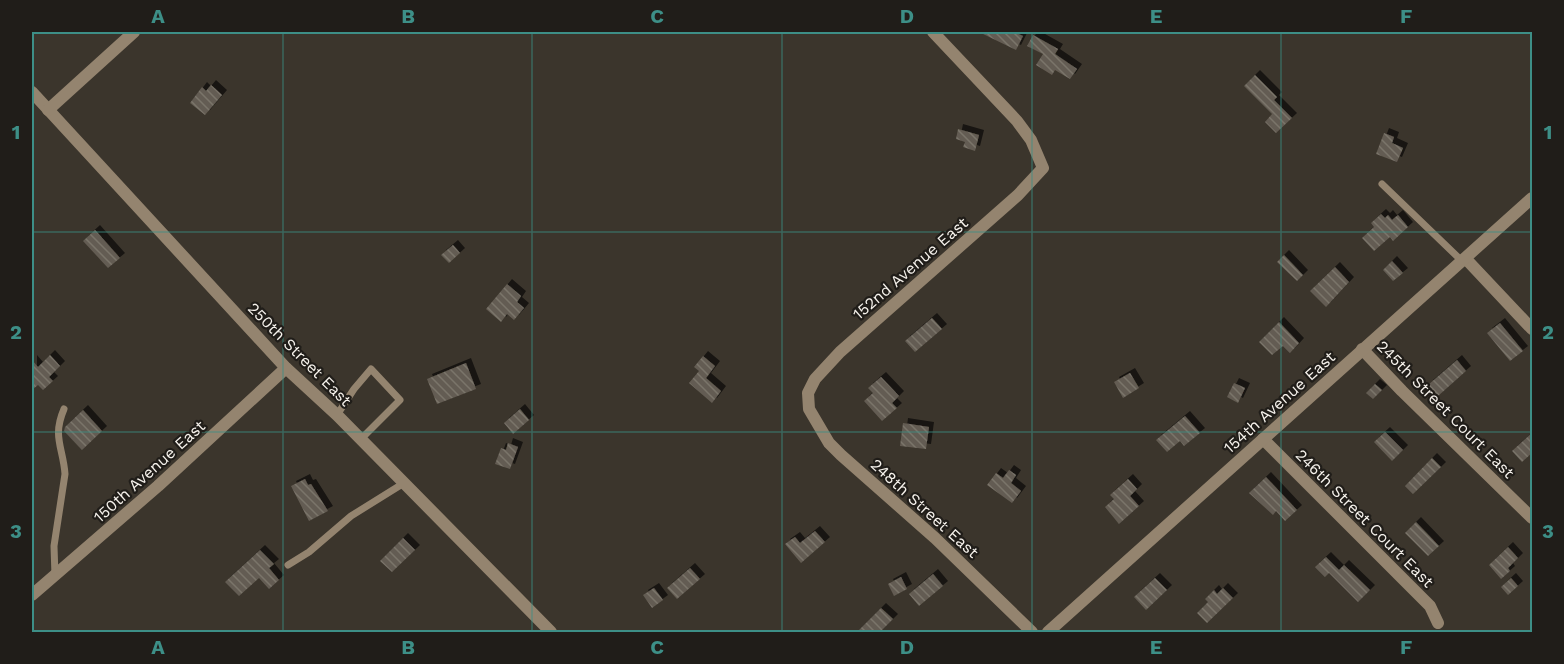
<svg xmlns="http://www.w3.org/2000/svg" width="1564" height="664" viewBox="0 0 1564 664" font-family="'Work Sans',sans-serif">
<defs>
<pattern id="building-back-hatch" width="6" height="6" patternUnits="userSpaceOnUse" patternTransform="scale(1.5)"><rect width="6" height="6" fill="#635c52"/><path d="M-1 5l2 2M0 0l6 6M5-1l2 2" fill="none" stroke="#7a746b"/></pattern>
<filter id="shadow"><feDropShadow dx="5" dy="-5" stdDeviation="0" flood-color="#0009"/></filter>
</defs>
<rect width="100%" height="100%" fill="#3b352c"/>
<g fill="url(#building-back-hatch)" filter="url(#shadow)">
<path d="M979,32h35l9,4 -7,14z"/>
<path d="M1033,35l25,14 -3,5 22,15 -7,10 -15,-9 -3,5 -16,-10 7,-11 -16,-8z"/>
<path d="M1255,75l22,22 -3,3 18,18 -16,15 -11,-11 7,-8 -28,-28z"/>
<path d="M211,85l11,10 -17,20 -15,-12 12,-16 4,4z"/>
<path d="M958,129l21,6 -4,16 -12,-4 2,-5 -9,-3z"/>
<path d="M1384,133l10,4 -2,6 11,5 -6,14 -21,-8z"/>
<path d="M1381,214l4,4 3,-3 4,5 6,-5 10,12 -15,14 -3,-4 -16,14 -12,-13 12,-11 -3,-4z"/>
<path d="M95,230l25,28 -12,10 -25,-27z"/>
<path d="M453,245l7,8 -11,10 -8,-8z"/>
<path d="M1284,255l19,20 -6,6 -20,-19z"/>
<path d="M1392,261l11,12 -10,8 -10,-11z"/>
<path d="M1335,267l14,15 -23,25 -16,-16z"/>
<path d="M507,284l14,12 -4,6 7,6 -10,12 -7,-6 -6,8 -15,-13z"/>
<path d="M932,318l10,11 -27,23 -10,-11z"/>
<path d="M1279,322l20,21 -9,10 -7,-7 -11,9 -13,-13z"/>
<path d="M1500,323l23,28 -13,10 -23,-28z"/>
<path d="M50,355l10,11 -11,11 4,4 -10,9 -5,-5 -6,5v-30l6,7z"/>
<path d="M703,356l12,10 -9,12 15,13 -9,12 -23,-20 10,-12 -5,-4z"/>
<path d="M1457,360l9,11 -28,25 -10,-11z"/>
<path d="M466,363l10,26 -39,15 -10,-25z"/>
<path d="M1130,373l9,15 -16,10 -9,-16z"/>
<path d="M881,377l18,19 -7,7 5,5 -15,13 -18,-20 9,-8 -5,-5z"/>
<path d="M1234,383l11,5 -7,15 -11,-6z"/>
<path d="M1375,384l7,6 -9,9 -7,-6z"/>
<path d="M520,409l9,11 -16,14 -9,-11z"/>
<path d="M83,410l19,21 -20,19 -18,-19 1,-4z"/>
<path d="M1185,416l15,17 -16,13 -4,-5 -13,11 -11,-12z"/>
<path d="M903,423l26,4 -3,22 -26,-3z"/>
<path d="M1385,432l18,18 -11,11 -18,-19z"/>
<path d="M1533,432v20l-11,10 -10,-11z"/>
<path d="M508,443l10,4 -8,22 -15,-5 6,-16 5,2z"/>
<path d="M1432,458l9,9 -28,27 -8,-8z"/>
<path d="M1009,470l7,5 -5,8 10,8 -9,12 -25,-18 9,-12 7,5z"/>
<path d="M1266,477l31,33 -12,11 -9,-10 -3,4 -24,-22z"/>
<path d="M305,479l3,6 3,-1 17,27 -19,10 -18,-35z"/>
<path d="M1128,479l9,10 -7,7 9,10 -20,18 -14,-17 9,-8 -4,-4z"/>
<path d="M1416,522l23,24 -11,10 -23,-23z"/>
<path d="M815,531l10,11 -24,21 -16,-19 10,-7 5,6z"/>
<path d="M403,538l12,12 -23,22 -12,-11z"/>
<path d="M1508,547l10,11 -10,10 2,3 -9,8 -12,-14z"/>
<path d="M260,550l14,14 -5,4 10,12 -10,9 -10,-11 -20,18 -14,-14z"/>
<path d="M1326,557l13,13 5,-5 26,25 -12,12 -29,-29 -4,4 -10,-10z"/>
<path d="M690,568l10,11 -23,20 -10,-11z"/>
<path d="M933,574l10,12 -24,20 -10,-12z"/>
<path d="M901,577l6,12 -13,7 -6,-12z"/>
<path d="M1155,578l12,12 -21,20 -12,-13z"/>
<path d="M1511,578l7,8 -10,9 -7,-8z"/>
<path d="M654,588l9,12 -11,8 -9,-13z"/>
<path d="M1223,588l10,10 -26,25 -10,-10 11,-11 -3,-3 9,-9 3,4z"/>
<path d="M881,608l12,11 -14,14h-23z"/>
</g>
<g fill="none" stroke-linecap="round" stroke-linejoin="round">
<g stroke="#94846f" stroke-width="7">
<path d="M1382,184l81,78"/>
<path d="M337,415l17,-26 17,-20 29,31 -39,39"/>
<path d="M288,565l21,-13 42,-36 53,-33"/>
<path d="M55,576l-1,-30 11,-72c-2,-27 -13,-37 -1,-65"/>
</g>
<g stroke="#94846f" stroke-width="12">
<path d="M933,32l84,89 14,19 12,28 -25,27 -178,157 -25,27 -7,14 1,16 20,34 12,12 94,83 97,94"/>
<path d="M32,92l254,276 51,47 214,217"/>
<path d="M48,110l86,-78"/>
<path d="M1466,259l66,70"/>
<path d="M1362,349l40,42 130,127"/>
<path d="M1263,439l167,167 8,17"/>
<path d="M32,595l126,-109 128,-118"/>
<path d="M1048,632l484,-434"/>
</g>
</g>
<path fill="none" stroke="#3d8f87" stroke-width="1.5" stroke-opacity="0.55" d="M283,32v600M532,32v600M782,32v600M1032,32v600M1281,32v600M32,232h1500M32,432h1500"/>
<g text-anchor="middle" stroke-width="4.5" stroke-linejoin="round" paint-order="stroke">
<g font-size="16" fill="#f6f2ec" stroke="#201d19">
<text transform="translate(910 268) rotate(-41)" y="6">152nd Avenue East</text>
<text transform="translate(300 354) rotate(45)" y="6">250th Street East</text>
<text transform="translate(1279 402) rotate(-42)" y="6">154th Avenue East</text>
<text transform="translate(1446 409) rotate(45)" y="6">245th Street Court East</text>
<text transform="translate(149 471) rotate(-42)" y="6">150th Avenue East</text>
<text transform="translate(925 508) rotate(42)" y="6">248th Street East</text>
<text transform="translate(1365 518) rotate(45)" y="6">246th Street Court East</text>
</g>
</g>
<rect width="1564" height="664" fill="none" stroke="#201d19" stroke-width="66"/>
<rect x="33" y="33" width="1498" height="598" fill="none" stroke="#3d8f87" stroke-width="2"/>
<g font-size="20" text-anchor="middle" font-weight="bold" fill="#3d8f87">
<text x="158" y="23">A</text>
<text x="408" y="23">B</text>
<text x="657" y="23">C</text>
<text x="907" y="23">D</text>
<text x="1156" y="23">E</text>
<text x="1406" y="23">F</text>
<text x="16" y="139">1</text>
<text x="1548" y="139">1</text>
<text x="16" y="339">2</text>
<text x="1548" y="339">2</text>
<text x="16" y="538">3</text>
<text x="1548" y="538">3</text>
<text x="158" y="654">A</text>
<text x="408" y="654">B</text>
<text x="657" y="654">C</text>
<text x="907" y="654">D</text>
<text x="1156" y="654">E</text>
<text x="1406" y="654">F</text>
</g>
</svg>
